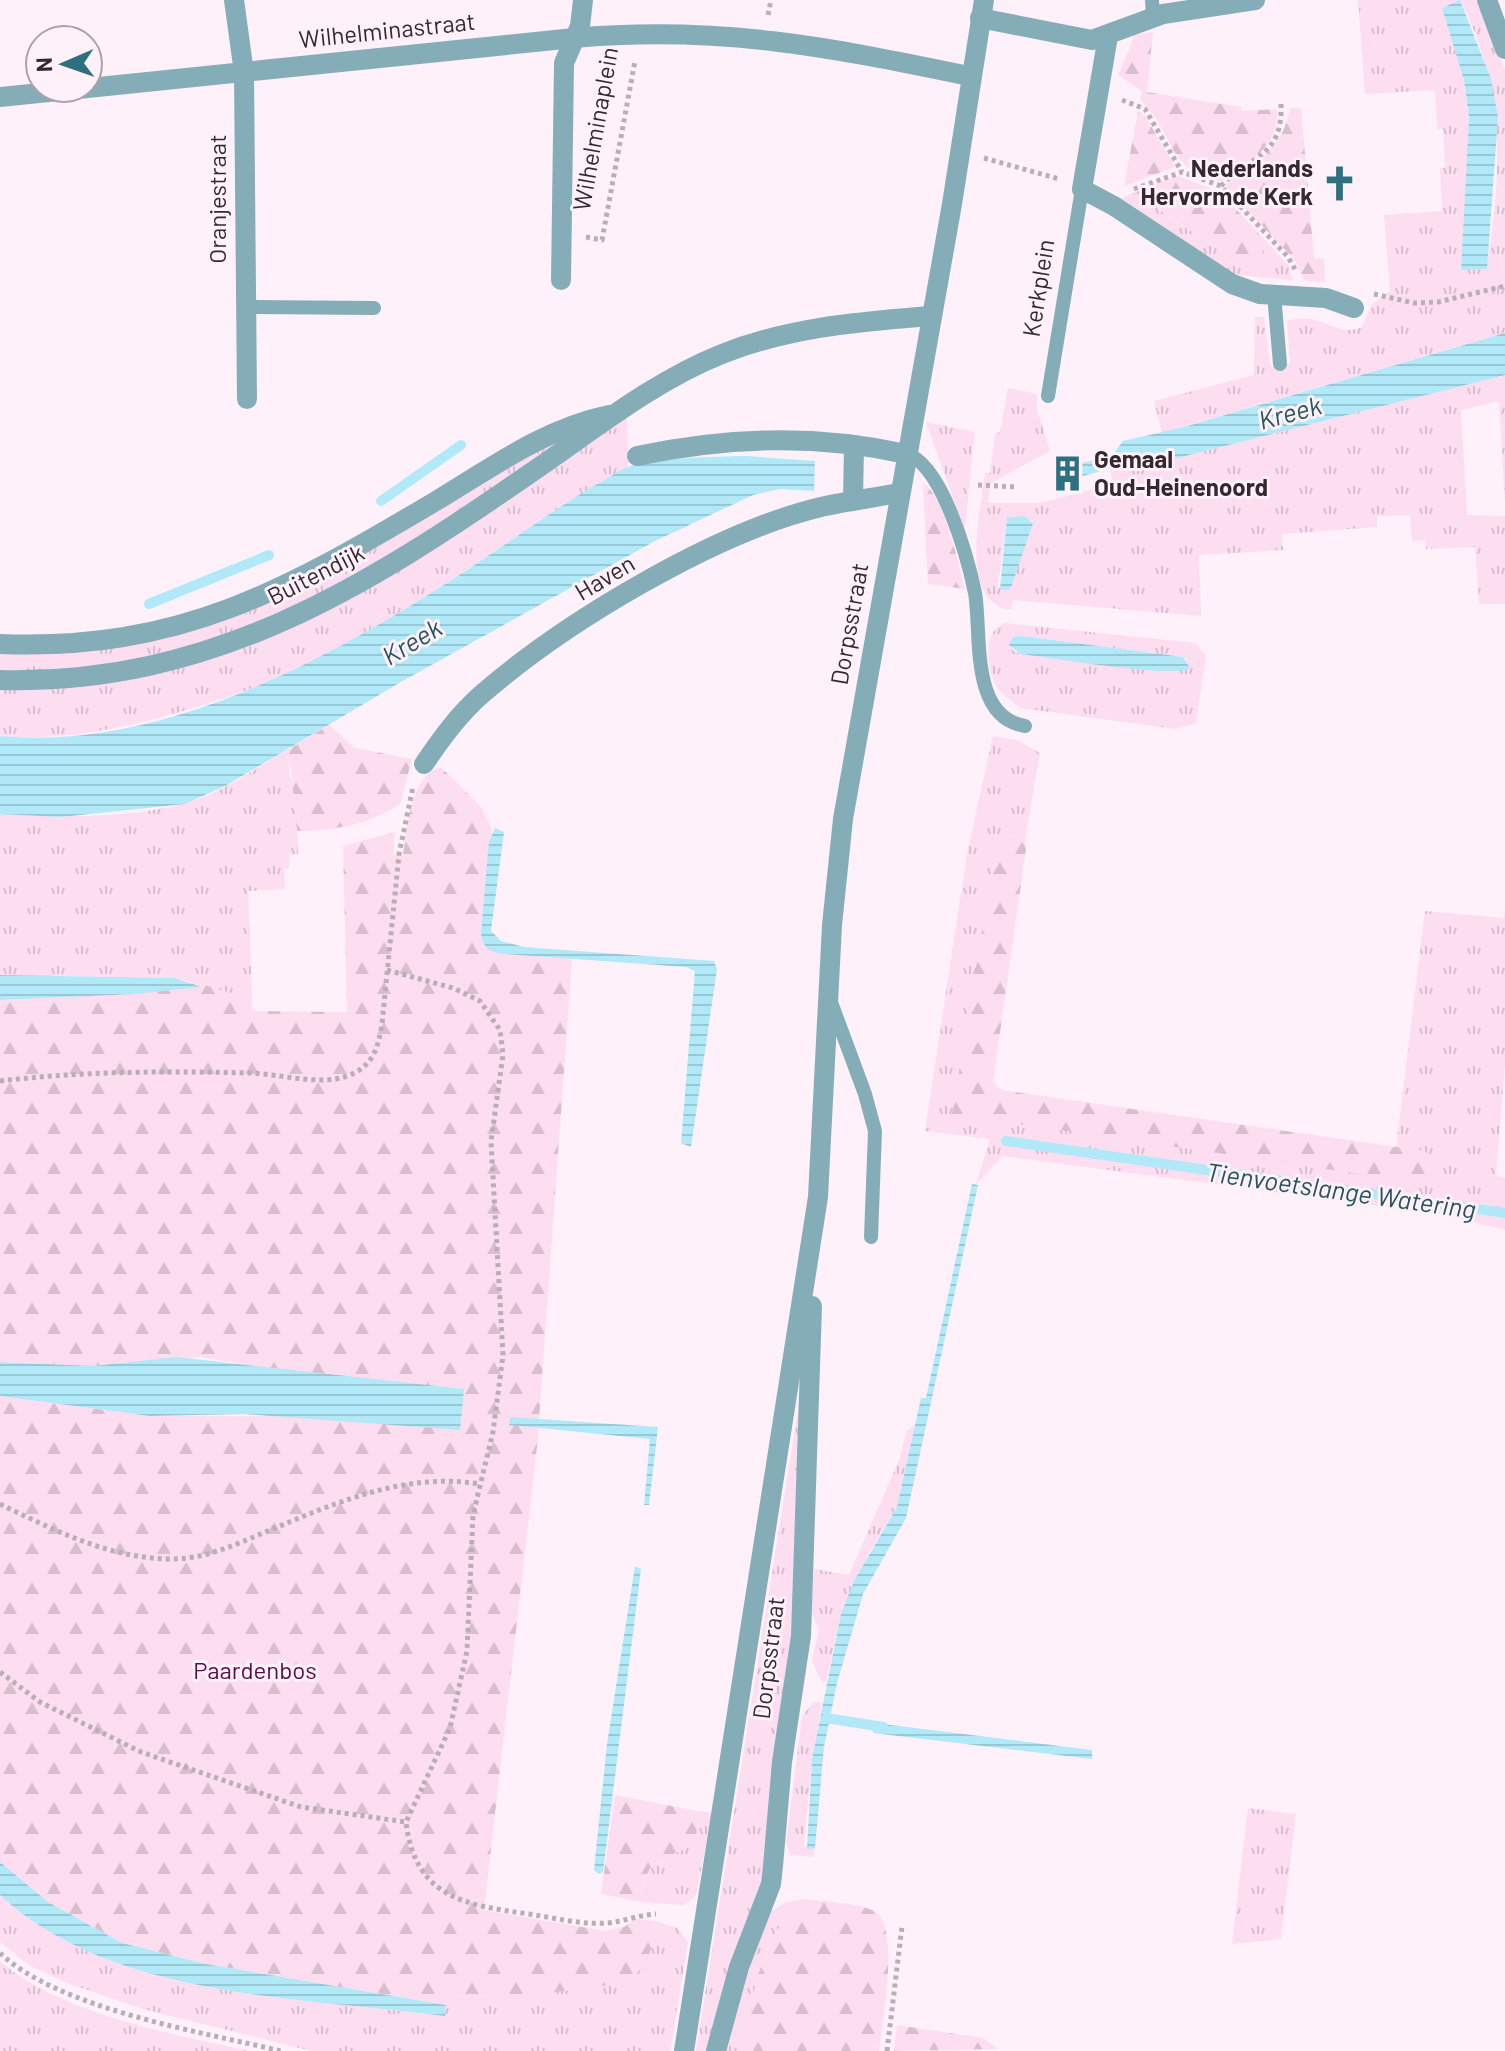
<svg xmlns="http://www.w3.org/2000/svg" width="1505" height="2051" viewBox="0 0 1505 2051" font-family="Barlow,sans-serif">
<defs>
<pattern id="grass-tufts" width="24" height="20" patternUnits="userSpaceOnUse" patternTransform="scale(2)"><rect width="24" height="20" fill="#fdddf0"/><path d="M3 7l-1-3M5 7V3M7 7l1-3M15 17l-1-3M17 17v-4M19 17l1-3" fill="none" stroke="#d9bece"/></pattern>
<pattern id="forest-firs" width="22" height="20" patternUnits="userSpaceOnUse" patternTransform="scale(2)"><rect width="22" height="20" fill="#fdddf0"/><path d="M5 1l3.5 6h-7zM16 11l3.5 6h-7z" fill="#d9bece"/></pattern>
<pattern id="water-rules" width="6" height="5" patternUnits="userSpaceOnUse" patternTransform="scale(2)"><rect width="6" height="5" fill="#b1e9f8"/><path d="M0 2.5h6" fill="none" stroke="#99c8d5"/></pattern>
</defs>
<rect width="100%" height="100%" fill="#fef1f9"/>
<g fill="url(#grass-tufts)" fill-rule="evenodd">
<path d="M1358,0h118l29,70v263l-343,100 -8,-32 100,-26 1,-58h9l6,49 20,-2 -3,-43c34,-11 49,18 75,6l10,-23 18,-13 -6,-76 58,-4 -2,-43 5,-1 -2,-38h-6l-2,-39 -70,4zM1460,0c45,86 43,176 26,269h-25l9,-131 -6,-58 -7,-31z"/>
<path d="M1156,184l-3,20 8,7 82,55 22,-17 1,-8 23,25 3,14 -57,-5 -114,-77z"/>
<path d="M1505,375v127l-6,-101 -38,9 6,105 38,1v88h-26l-4,-57 -49,2v-9l-14,1 -2,-26 -33,1v11l-95,7 1,16 -84,5 2,61 -188,-16 -2,10c-54,-9 -30,-99 -26,-137h5l5,-39 5,-2 8,-44 29,6v15l13,42 -59,32 -3,20h52l73,-19 -3,-15 14,-4 2,6zM1007,518l26,3 -21,64 -14,2z"/>
<path d="M627,414l1,53c-99,56 -189,127 -289,182 -54,29 -111,50 -170,66 -55,15 -112,26 -169,21v-52l266,-48z"/>
<path d="M926,422l49,10 -10,95 -2,-1z"/>
<path d="M577,430l-164,115 -142,75 -149,47 -122,6v-23l155,-10z"/>
<path d="M1005,623l190,20 11,13 -10,67 -20,6 -156,-21c-8,-7 -17,-13 -24,-22 -10,-17 -13,-57 9,-63zM1022,636l161,21 4,2 -30,11 -136,-16 -10,-5z"/>
<path d="M993,736l24,4 23,13 -15,86 -12,-3 -16,3 -44,275 472,37 -29,-4 29,-236 79,7 1,-8v154l-9,111 9,3v52l-66,-16 -436,-58 -27,28 14,-45 -65,-8 42,-277z"/>
<path d="M286,751l9,49 3,54 -8,1 -1,13 -5,1 1,20 -37,2 4,108 -78,-21 -174,-3v-161c60,3 124,5 183,-10 36,-9 71,-35 103,-53z"/>
<path d="M802,1385l-7,228 -27,252 -60,186h-12z"/>
<path d="M915,1424l-18,83 -27,44 -29,63 -15,68 -5,-1 -9,-21 7,-30 -8,-19 3,-42 35,6 51,-117 6,-26z"/>
<path d="M814,1702l8,1 -10,56 -8,87 11,2 -2,9 -22,-2 -5,-12 16,-127z"/>
<path d="M1248,1808l48,6 -15,125 -49,5z"/>
<path d="M698,1811l14,2 -16,83 -12,9 -42,-3c2,-46 24,-41 53,-66z"/>
<path d="M0,1895c113,104 300,102 444,121l3,-19c34,-2 162,-4 185,-21 18,-13 21,-35 23,-55l23,7 10,15 -18,108h-358l-169,-42 -73,-25 -40,-18 -30,-24z"/>
<path d="M804,1899c-46,39 -50,96 -63,152h-15l21,-80 23,-59 17,-10z"/>
<path d="M0,1961c60,53 170,72 248,90h-248z"/>
</g>
<g fill="url(#forest-firs)">
<path d="M1153,32l-6,60 94,15v4l36,-2c2,38 -28,53 -55,72 -56,-7 -48,-52 -82,-81l2,-9 -24,-16 17,-40z"/>
<path d="M1290,108h11l13,150 10,1 1,23 -20,-1 -12,-23 -67,-70 1,-5c32,-20 56,-36 63,-75z"/>
<path d="M1138,111l6,3 31,53 -51,19z"/>
<path d="M1178,176l42,16 46,49 -5,17 -18,8 -90,-61 3,-21z"/>
<path d="M923,483c20,11 36,82 42,106l-37,-5z"/>
<path d="M329,725l26,23 57,11 -12,45c-35,22 -63,26 -103,27l-6,-62 -5,-18z"/>
<path d="M441,767l40,40 11,22 -11,104 3,13 20,8 68,5 -33,461 -29,-3 29,12 -55,481 122,21 18,-4 11,-8 20,2c-1,18 -3,38 -18,52 -23,22 -153,22 -189,24l-2,8 -240,-41 -84,-21 -74,-41 -48,-40v-466l150,20h130l184,-27 -188,-19 -75,-13 -107,9 -94,-4v-362l134,-6 67,-10 51,15v12l95,1 -4,-166 52,-14 -2,23 10,1c4,-25 7,-82 38,-89z"/>
<path d="M1013,836l12,3 1,10 -33,233 8,8 424,61 10,13 -3,10 -11,9 -469,-69 45,-275z"/>
<path d="M615,1795l83,16c-1,8 0,19 -3,26 -12,28 -51,4 -53,65l-41,-8z"/>
<path d="M804,1899c16,2 64,4 74,15 21,22 4,108 1,137h-138c13,-56 17,-113 63,-152z"/>
<path d="M897,2025l86,13 15,11 -104,2z"/>
</g>
<g fill="url(#water-rules)">
<path d="M1460,0l31,79 7,38 -11,152 -26,1 8,-151 -5,-39 -22,-72z"/>
<path d="M1505,333v42l-379,96 -3,-6 -47,13 -3,-13 39,-9 11,-15 61,-14z"/>
<path d="M746,456l69,5 -1,30 -34,-2 -27,6 -98,46 -256,142 -172,102 -42,19 -124,13 -61,-3v-78c168,16 347,-86 482,-176 39,-26 76,-53 117,-77 10,-5 21,-14 32,-17 36,-9 77,-9 115,-10z"/>
<path d="M1024,516l9,7 -21,62 -4,5 -8,-1 7,-71z"/>
<path d="M1022,636l161,21 7,11c-16,11 -142,-11 -169,-14l-12,-9 4,-8z"/>
<path d="M495,828l9,4 -13,99 10,10 23,6 190,14 3,8 -26,178 -10,-4 14,-172 -9,-4 -182,-13c-14,-2 -22,-6 -23,-21l8,-91z"/>
<path d="M0,975l174,3 28,9 -68,7 -134,6z"/>
<path d="M972,1184l6,1 -72,333 -43,76 -26,89 -13,64 -9,101 -8,1 5,-90 29,-145 13,-33 43,-74 24,-109h5z"/>
<path d="M176,1357l288,32 -4,41 -216,-16 -94,2 -150,-20v-34l94,4z"/>
<path d="M510,1417l148,10 -9,78h-5l6,-66 -141,-14z"/>
<path d="M635,1566l6,3 -38,303 -4,2 -5,-4 13,-126z"/>
<path d="M875,1723l217,27v9l-219,-26 -1,-9z"/>
<path d="M0,1862l48,40 74,41 84,21 240,41 -1,11c-144,-19 -333,-17 -445,-121z"/>
</g>
<g fill="none" stroke-linecap="round" stroke-linejoin="round">
<g stroke="#b1e9f8" stroke-width="10">
<path d="M381,501l80,-56"/>
<path d="M149,604l120,-49"/>
<path d="M1006,1141l499,72"/>
<path d="M826,1718l57,9"/>
</g>
<g stroke="#baaeb5" stroke-width="5" stroke-dasharray="4 4" stroke-linecap="butt">
<path d="M768,15l3,-15"/>
<path d="M1122,100l23,9 37,63"/>
<path d="M984,158l75,21"/>
<path d="M1221,186c29,-31 62,-28 60,-82"/>
<path d="M1134,189l48,-17 39,14 67,71 8,14"/>
<path d="M586,237l16,3 33,-179"/>
<path d="M1374,294l40,9 24,-1 67,-16"/>
<path d="M978,485l39,2"/>
<path d="M387,970l66,18 27,13 20,29 3,25 -12,86 12,214 -10,77 -20,83 -6,136 -17,77 -44,94"/>
<path d="M0,1081c83,-10 167,-10 250,-8 30,1 69,13 97,3 26,-9 31,-28 35,-52l17,-170 14,-67"/>
<path d="M0,1504c54,26 110,55 172,55 35,0 67,-16 98,-29 68,-28 135,-58 210,-46"/>
<path d="M0,1672l40,30 101,50 160,55 105,15c9,76 59,83 123,92 26,4 53,11 79,9 17,-2 31,-8 48,-9"/>
<path d="M0,1953c59,56 202,79 281,98"/>
<path d="M887,2051l15,-125"/>
</g>
<g stroke="#85adb7" stroke-width="14">
<path d="M1152,0l1,17"/>
<path d="M1274,294l6,70"/>
<path d="M244,307l130,1"/>
<path d="M1048,396l34,-207"/>
<path d="M906,454c36,9 62,105 69,139 7,40 -6,124 50,133"/>
<path d="M832,1005l33,89 10,37 -4,106"/>
</g>
<g stroke="#85adb7" stroke-width="20">
<path d="M234,0l10,73 3,326"/>
<path d="M1487,0l18,49"/>
<path d="M980,18l112,22 71,-26 92,-14"/>
<path d="M1108,36l-26,153 32,17 118,78 28,10 66,4 28,10"/>
<path d="M0,97l574,-59c145,-13 255,9 395,38"/>
<path d="M561,280l3,-217 16,-37 3,-26"/>
<path d="M637,456c91,-19 178,-22 269,-2"/>
<path d="M853,501l1,-56"/>
<path d="M0,644c180,7 286,-54 436,-143 55,-33 109,-73 173,-86"/>
<path d="M0,680c211,5 365,-92 532,-208 60,-41 122,-91 190,-118 68,-27 136,-32 208,-38"/>
<path d="M424,764c17,-25 35,-50 58,-70 83,-72 233,-162 339,-187 26,-6 52,-9 78,-14"/>
<path d="M684,2051l134,-854 14,-272 11,-106 109,-615 32,-204"/>
<path d="M716,2051l23,-84 32,-83 2,-18 9,-104 19,-126 11,-330"/>
</g>
</g>
<defs>
<symbol id="church-bare" viewBox="-9 -9 18 18"><path d="M-1.2-6h2.4v3.5h3.3v2.4h-3.3V6h-2.4V-.1h-3.3v-2.4h3.3Z" fill="#2d7181" stroke="#fef1f9" stroke-width="2.5" paint-order="stroke"/></symbol>
<symbol id="building-bare" viewBox="-9 -9 18 18"><path d="M-4-6H4V6H1V3H-1V6H-4ZM-2.5-4.3h1.7v1.8h-1.7ZM.8-4.3h1.7v1.8H.8ZM-2.5-1h1.7V.8h-1.7ZM.8-1h1.7V.8H.8Z" fill="#2d7181" stroke="#fef1f9" stroke-width="2.5" paint-order="stroke"/></symbol>
</defs>
<g fill-rule="evenodd">
<use href="#church-bare" x="1314" y="158" width="51" height="51"/>
<use href="#building-bare" x="1042" y="448" width="51" height="51"/>
</g>
<g text-anchor="middle" stroke-width="6" stroke-linejoin="round" paint-order="stroke">
<g font-size="24" fill="#352930" stroke="#fef1f9">
<text transform="translate(387 31) rotate(-6)" y="8">Wilhelminastraat</text>
<text transform="translate(596 129) rotate(-80)" y="8">Wilhelminaplein</text>
<text transform="translate(218 199) rotate(-90)" y="8">Oranjestraat</text>
<text transform="translate(1039 288) rotate(-81)" y="8">Kerkplein</text>
<text transform="translate(316 575) rotate(-27)" y="8">Buitendijk</text>
<text transform="translate(605 578) rotate(-31)" y="8">Haven</text>
<text transform="translate(850 624) rotate(-80)" y="8">Dorpsstraat</text>
<text transform="translate(769 1658) rotate(-83)" y="8">Dorpsstraat</text>
</g>
<g font-size="24" font-weight="bold" fill="#352930" stroke="#fef1f9" text-anchor="end">
<text x="1313" y="177">Nederlands<tspan x="1313" dy="28">Hervormde Kerk</tspan></text>
<text x="1094" y="468" text-anchor="start">Gemaal<tspan x="1094" dy="28">Oud-Heinenoord</tspan></text>
</g>
<g font-size="24" fill="#5d0947" stroke="#fef1f9">
<text x="255" y="1679">Paardenbos</text>
</g>
<g font-size="26" font-style="italic" fill="#27545f" stroke="#fef1f9">
<text transform="translate(1290 413) rotate(-15)" y="9">Kreek</text>
<text transform="translate(412 642) rotate(-31)" y="9">Kreek</text>
<text transform="translate(1341 1191) rotate(8)" y="9">Tienvoetslange Watering</text>
</g>
</g>
<g transform="translate(64 64) rotate(268)"><circle r="38" fill="#fef1f9" stroke="#aea1a9" stroke-width="2"/>
<path d="M0-6L14 30L0 20L-14 30Z" fill="#2d7181"/>
<text y="-12" font-size="22" font-weight="bold" text-anchor="middle" fill="#352930">N</text>
</g>
</svg>
